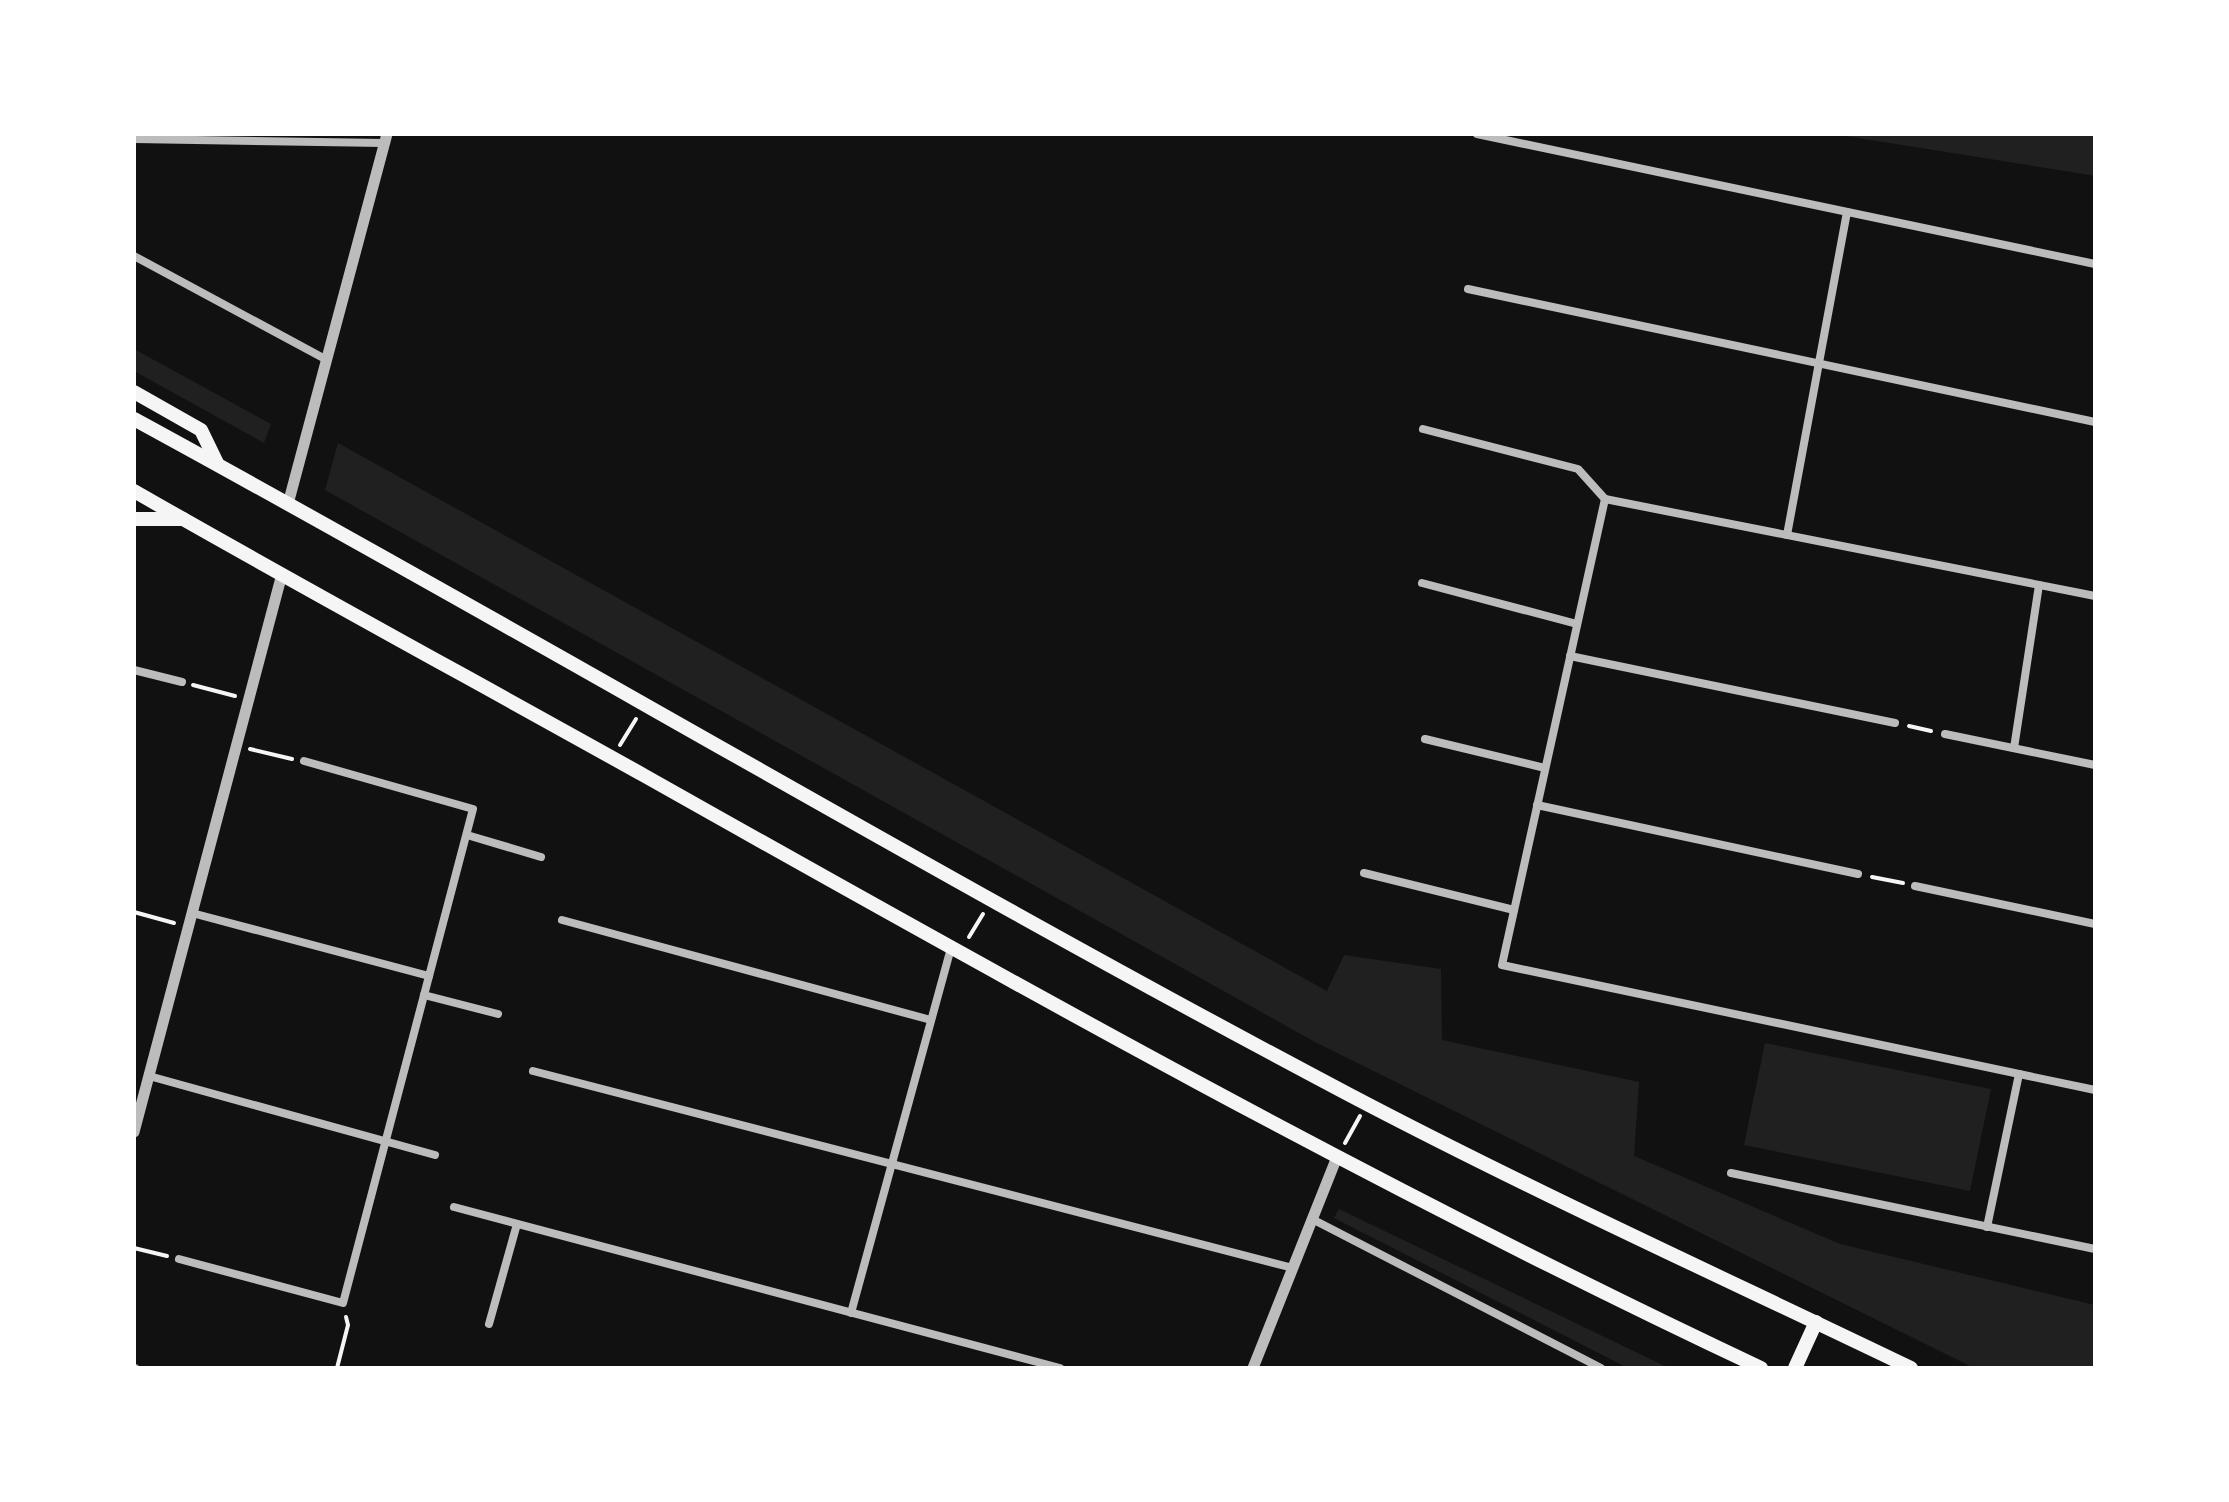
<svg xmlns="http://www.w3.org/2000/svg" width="2229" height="1502" viewBox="0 0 2229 1502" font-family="'DM Sans',sans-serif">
<rect width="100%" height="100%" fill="#111"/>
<g fill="#202020">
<path d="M1833,134h262v42l-5,-1z"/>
<path d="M134,349l137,75 -7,19 -130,-72z"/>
<path d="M338,443l989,548 17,-36 97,14 1,71 197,42 -5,74 206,88 255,61v63h-121l-659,-326 -990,-552z"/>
<path d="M1765,1043l226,46 -21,102 -226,-46z"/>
<path d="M1339,1209l330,159h-41l-294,-150z"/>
</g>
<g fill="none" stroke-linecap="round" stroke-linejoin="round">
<g stroke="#f5f5f5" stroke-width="4">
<path d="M193,685l42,11"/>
<path d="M1909,726l22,5"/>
<path d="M620,745l16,-26"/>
<path d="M250,749l42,10"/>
<path d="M1872,877l31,6"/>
<path d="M134,912l40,11"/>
<path d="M969,937l14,-23"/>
<path d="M1345,1143l15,-27"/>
<path d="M134,1248l33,8"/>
<path d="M337,1368l11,-43 -2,-8"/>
</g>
<g stroke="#bcbcbc" stroke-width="8">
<path d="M1477,134l618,130"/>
<path d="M134,139l250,4"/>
<path d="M134,256l193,104"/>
<path d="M1468,289l627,133"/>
<path d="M1423,429l155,40 27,30"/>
<path d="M1605,499l-103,466 593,125"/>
<path d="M1605,499l490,97"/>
<path d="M1787,535l60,-323"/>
<path d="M1422,583l155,41"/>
<path d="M1570,656l325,67"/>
<path d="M134,670l48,12"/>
<path d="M1945,734l150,31"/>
<path d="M1425,739l120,29"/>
<path d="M2014,748l25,-163"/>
<path d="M1537,805l321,69"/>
<path d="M467,835l74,22"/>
<path d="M1364,873l150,37"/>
<path d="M1915,886l180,38"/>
<path d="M192,913l237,63"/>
<path d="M562,920l369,100"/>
<path d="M424,995l74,19"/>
<path d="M533,1071l760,197"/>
<path d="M149,1076l286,79"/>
<path d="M1731,1173l364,76"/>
<path d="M454,1207l606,161"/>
<path d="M1312,1219l289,149"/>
<path d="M1987,1227l32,-153"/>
<path d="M179,1259l164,44 130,-494 -169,-48"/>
<path d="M851,1313l100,-365"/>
<path d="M489,1324l28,-100"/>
<path d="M134,1368h1"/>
</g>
<g stroke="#bcbcbc" stroke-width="11">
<path d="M288,504l99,-370"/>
<path d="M134,1132l148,-558"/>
<path d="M1253,1368l84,-211"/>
</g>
<g stroke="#f5f5f5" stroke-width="14">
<path d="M134,392l67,38 16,33"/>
<path d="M134,419c406,221 803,458 1212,674 186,98 376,184 565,275"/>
<path d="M134,491c169,97 341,190 511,285 367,207 735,413 1116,592"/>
<path d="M134,519h49"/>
<path d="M1795,1368l21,-46"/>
</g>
</g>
<rect width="2229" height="1502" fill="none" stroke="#ffffff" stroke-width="272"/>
</svg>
